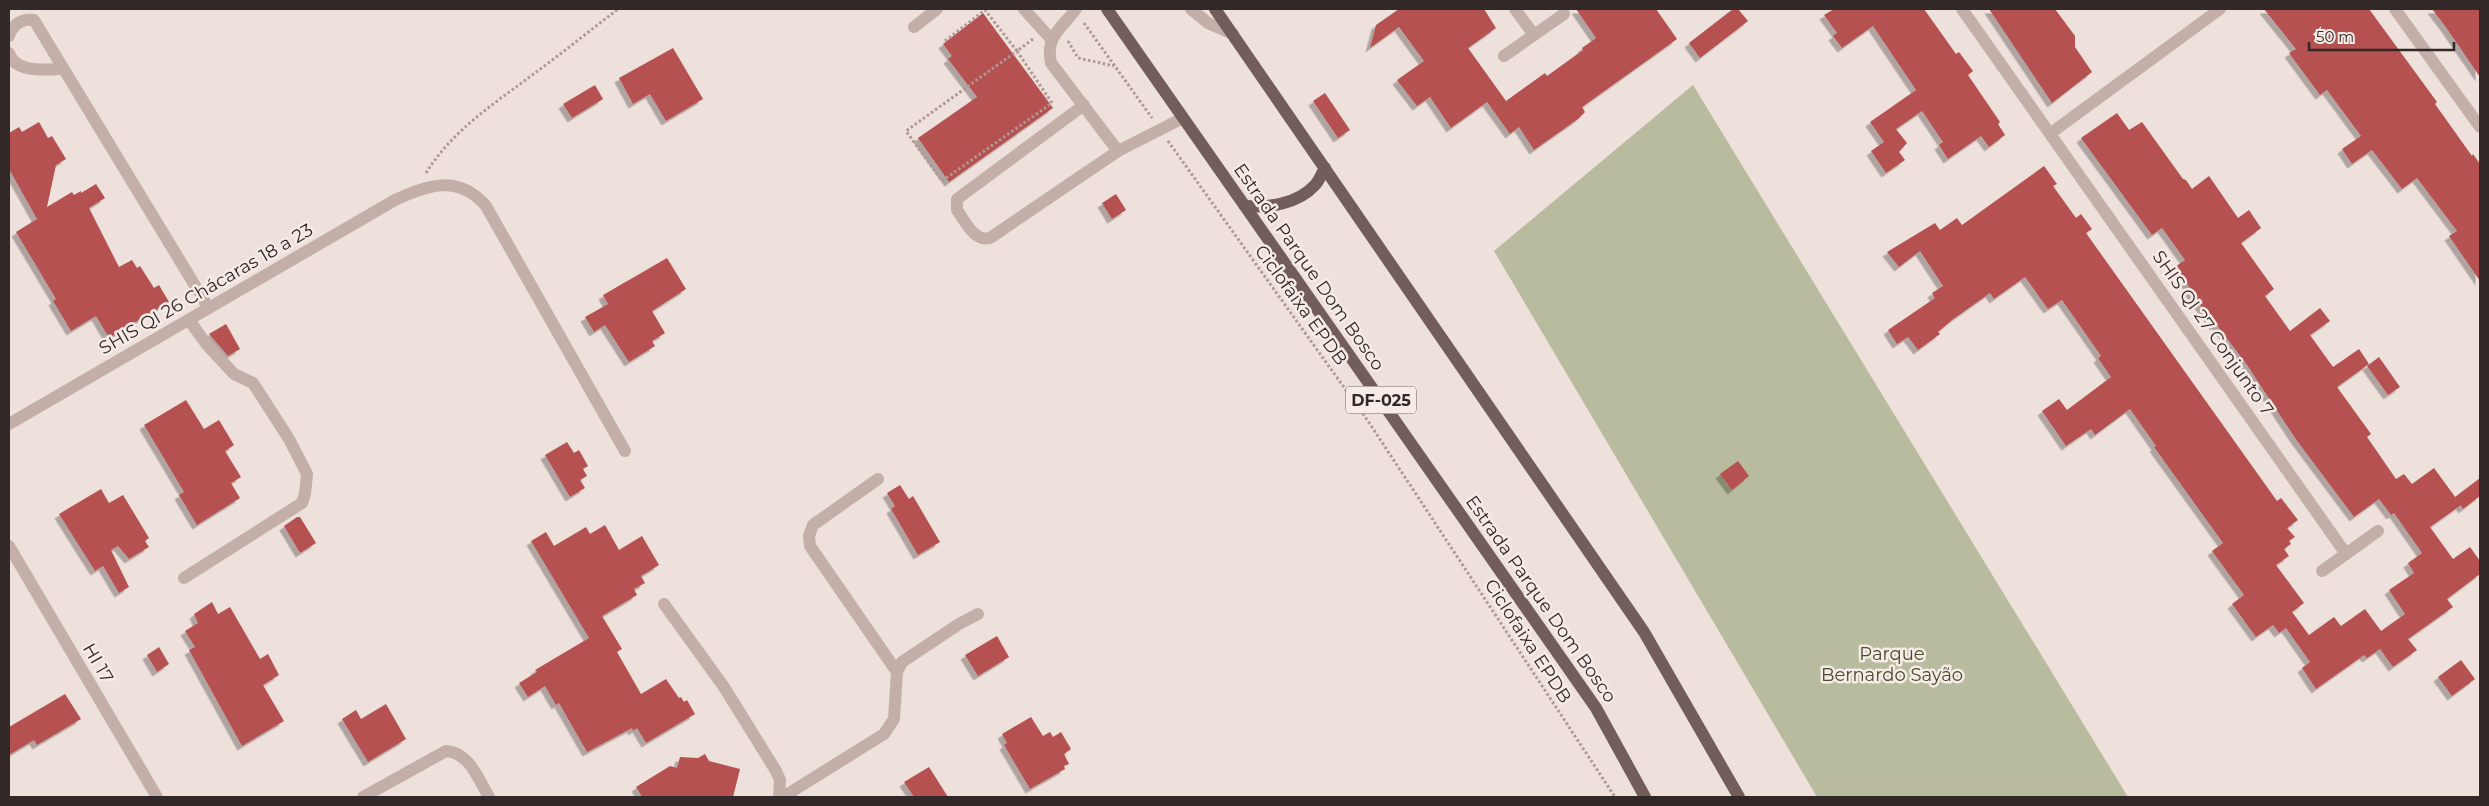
<svg xmlns="http://www.w3.org/2000/svg" width="2489" height="806" viewBox="0 0 2489 806" font-family="Montserrat,sans-serif">
<defs>
<filter id="shadow"><feDropShadow dx="-4.5" dy="4.5" stdDeviation="0" flood-color="#0004"/></filter>
</defs>
<rect width="100%" height="100%" fill="#eee0db"/>
<path fill="#b8bb9d" d="M1693,85l435,712h-311l-323,-546z"/>
<g fill="#b55151" filter="url(#shadow)">
<path d="M1399,9h85l12,19 -28,20 38,53 39,-28 2,3 36,-26 -1,-2 14,-10 -20,-29h80l21,30 -95,68 3,5 -7,7 -44,31 -15,-23 -9,7 -23,-32 -36,26 -21,-31 -13,9 -20,-26 27,-19 -25,-34 -29,21 6,-23z"/>
<path d="M1733,9h5l10,12 -48,37 -11,-15z"/>
<path d="M1834,9h90l32,45 3,-2 14,19 -5,4 32,47 -2,2 7,11 -16,12 -8,-11 -33,23 -9,-14 4,-3 -21,-31 -26,18 11,14 -8,9 6,8 -19,13 -15,-22 13,-9 -14,-20 46,-32 -43,-64 -31,22 -9,-12 4,-3 -13,-18z"/>
<path d="M1989,9h66l20,27v11l17,25 -40,31z"/>
<path d="M2264,9h105l68,93 -2,2 37,52 1,-2 7,10v117l-31,-45 8,-5 -40,-53 -15,11 -30,-39 -20,14 -10,-15 19,-13 -34,-46 -7,5 -31,-42 7,-4z"/>
<path d="M2432,9h48v68l-35,-51z"/>
<path d="M983,13l70,95 -104,74 -31,-44 59,-41 -29,-38 4,-3 -9,-12z"/>
<path d="M673,48l30,51 -37,22 -16,-27 -17,10 -14,-26z"/>
<path d="M595,85l8,14 -31,19 -9,-14z"/>
<path d="M1325,93l25,37 -12,8 -25,-37z"/>
<path d="M2117,113l12,17 13,-8 41,57 3,1 6,9 17,-13 29,42 11,-8 12,18 -20,15 33,46 -9,7 25,35 30,-23 10,13 -20,14 23,32 26,-18 10,15 -32,23 34,47 -4,3 29,42 8,-5 8,10 22,-16 27,37 -31,22 23,32 17,-12 10,14v13l-33,25 6,8 -45,32 9,11 -24,17 -13,-18 -13,9 -3,-3 -48,34 -14,-21 8,-6 -24,-34 -7,5 -6,-8 -17,12 -24,-33 12,-9 -32,-44 11,-8 -69,-96 2,-1 -26,-37 -35,26 -4,-6 -25,17 -24,-35 17,-12 8,11 44,-33 -13,-19 3,-2 -39,-56 -14,9 -23,-32 -31,22 -4,-6 -38,27 -14,12 2,2 -22,16 -10,-13 -11,7 -9,-14 47,-32 -3,-5 11,-7 -23,-35 -21,16 -12,-15 48,-29 5,7 17,-12 5,7 82,-59 13,18 -4,2 23,32 5,-4 11,15 -6,4 191,268 4,-3 17,22 -11,8 8,9 -6,4 2,3 -7,5 5,7 -13,9 28,38 -12,9 17,23 25,-18 7,9 24,-17 16,22 24,-17 -16,-24 25,-17 -6,-10 14,-10 -28,-40 -3,2 -12,-16 -25,18 -59,-79 -48,-73 -31,-41 -1,2 -27,-37 2,-1 -15,-21 10,-7 -23,-32 -10,7 -71,-97z"/>
<path d="M39,122l9,16 4,-2 14,23 -10,6 -9,42 25,-15 2,3 7,-4v2l15,-9 9,14 -16,10 30,59 13,-7 5,8 3,-2 14,22 5,-3 10,17 -60,36 -13,-22 -25,15 -18,-30 3,-2 -40,-67 21,-13 -28,-50v-36l10,-6 3,5z"/>
<path d="M1116,194l10,16 -14,9 -10,-16z"/>
<path d="M667,258l19,31 -34,22 13,22 -13,8 3,5 -26,16 -24,-37 -11,7 -9,-15 23,-13 -5,-9z"/>
<path d="M226,324l14,25 -12,7 -19,-22z"/>
<path d="M2379,357l21,30 -12,8 -21,-29z"/>
<path d="M186,400l18,29 15,-9 15,25 -9,6 16,26 -10,6 9,15 -43,27 -18,-30 5,-3 -40,-67z"/>
<path d="M567,442l7,11 5,-3 9,16 -5,3 4,7 -7,4 5,8 -15,9 -25,-42z"/>
<path d="M1738,461l11,15 -17,14 -12,-16z"/>
<path d="M2480,478v18l-17,13 -8,-12z"/>
<path d="M900,485l9,14 4,-3 27,46 -22,13 -27,-46 4,-3 -8,-13z"/>
<path d="M101,489l8,14 14,-8 26,43 -4,3 4,6 -20,12 -11,-13 -7,4 18,37 -10,6 -16,-27 -8,5 -36,-57z"/>
<path d="M297,517h3l16,26 -16,10 -16,-27z"/>
<path d="M605,525l14,25 23,-14 17,29 -18,11 4,7 -11,6 3,6 -35,21 20,33 -5,3 24,42 25,-15 13,19 2,-1 3,5 3,-2 8,14 -49,29 -9,-15 -4,3 -1,-3 -45,24 -28,-49 -3,2 -11,-19 -17,11 -9,-14 18,-11 -2,-2 54,-32 -58,-97 15,-9 8,14 32,-19 4,7z"/>
<path d="M212,602l6,12 12,-7 30,52 8,-5 11,21 -16,10 21,36 -42,25 -53,-96 6,-3 -10,-16 13,-8 -4,-9z"/>
<path d="M997,636l12,21 -31,19 -13,-21z"/>
<path d="M159,647l10,17 -12,8 -10,-17z"/>
<path d="M2461,660l14,19 -23,17 -14,-19z"/>
<path d="M65,694l16,25 -44,26 -3,-5 -25,15v-28z"/>
<path d="M386,704l20,35 -38,23 -26,-43 14,-9 5,9z"/>
<path d="M1031,717l12,19 7,-4 3,5 8,-5 10,17 -7,5 5,10 -5,2 1,3 -35,20 -26,-44 3,-2 -5,-9z"/>
<path d="M705,754l4,7 31,8 -7,28h-91l-6,-10 34,-21 7,2 3,-11 18,1z"/>
<path d="M929,767l19,30h-34l-10,-15z"/>
</g>
<g fill="none" stroke-linecap="round" stroke-linejoin="round">
<g stroke="#af9893" stroke-width="3" stroke-dasharray="2.5 2.5" stroke-linecap="butt">
<path d="M1084,23l68,95"/>
<path d="M945,41l40,-31 32,41 16,-12"/>
<path d="M1068,41l10,17 36,8"/>
<path d="M1017,51l35,52 -110,78 -36,-50z"/>
<path d="M1168,141l200,280 247,376"/>
<path d="M426,173c27,-44 72,-72 113,-103 27,-20 53,-41 79,-61"/>
</g>
<g stroke="#c4aea8" stroke-width="12">
<path d="M1024,9l27,30"/>
<path d="M1076,9c-14,19 -31,27 -25,54l67,88"/>
<path d="M1191,9l17,14 25,11"/>
<path d="M1515,9l19,26"/>
<path d="M1962,9l384,545"/>
<path d="M2395,9l85,118"/>
<path d="M914,27l23,-18"/>
<path d="M9,36c3,-11 13,-18 25,-16l174,287"/>
<path d="M9,53c6,21 38,16 54,16"/>
<path d="M1504,56l60,-42"/>
<path d="M1084,105l-127,94v11c8,11 17,32 33,28l128,-87 65,-33"/>
<path d="M2051,133l169,-124"/>
<path d="M9,424l386,-224c33,-15 63,-26 91,6l139,245"/>
<path d="M878,479l-65,46 -4,11 1,10 87,126"/>
<path d="M9,546l148,251"/>
<path d="M2322,571l56,-40"/>
<path d="M184,578l118,-75 3,-9 2,-20 -18,-35 -36,-56 -19,-9 -27,-29 -18,-25"/>
<path d="M664,604l60,83 52,84 4,9 -1,17"/>
<path d="M363,797l83,-46c24,2 32,28 43,46"/>
<path d="M783,797l101,-63 10,-15 3,-47 5,-10 57,-38 19,-10"/>
</g>
<g stroke="#725d5a" stroke-width="12">
<path d="M1107,9l489,699 49,89"/>
<path d="M1215,9l429,623 95,165"/>
<path d="M1245,206c23,2 53,-2 70,-21 4,-4 7,-12 10,-17"/>
</g>
</g>
<g text-anchor="middle" stroke-width="5" stroke-linejoin="round" paint-order="stroke">
<rect fill="#f6ebe6" stroke="#6d6260" stroke-width="1" x="1346" y="386.5" width="70" height="27" rx="4"/>
<g font-size="16" font-weight="bold" fill="#322827">
<text x="1381" y="406">DF-025</text>
</g>
<g font-size="18" fill="#322827" stroke="#f6ebe6">
<text transform="translate(1309 267) rotate(55)" y="6">Estrada Parque Dom Bosco</text>
<text transform="translate(206 289) rotate(-30)" y="6">SHIS QI 26 Chácaras 18 a 23</text>
<text transform="translate(1301 305) rotate(54)" y="6">Ciclofaixa EPDB</text>
<text transform="translate(2213 333) rotate(55)" y="6">SHIS QI 27 Conjunto 7</text>
<text transform="translate(1541 599) rotate(55)" y="6">Estrada Parque Dom Bosco</text>
<text transform="translate(1528 641) rotate(57)" y="6">Ciclofaixa EPDB</text>
<text transform="translate(98 663) rotate(60)" y="6">HI 17</text>
</g>
<g font-size="18" fill="#494d2f" stroke="#f6ebe6">
<text x="1892" y="660">Parque<tspan x="1892" dy="21">Bernardo Sayão</tspan></text>
</g>
</g>
<rect width="2489" height="806" fill="none" stroke="#322827" stroke-width="20"/>
<path d="M2309 42v8h145v-8" fill="none" stroke="#322827" stroke-width="2.5"/>
<text x="2316" y="42" font-size="15" fill="#322827" stroke="#f6ebe6" stroke-width="4" paint-order="stroke">50 m</text>
</svg>
